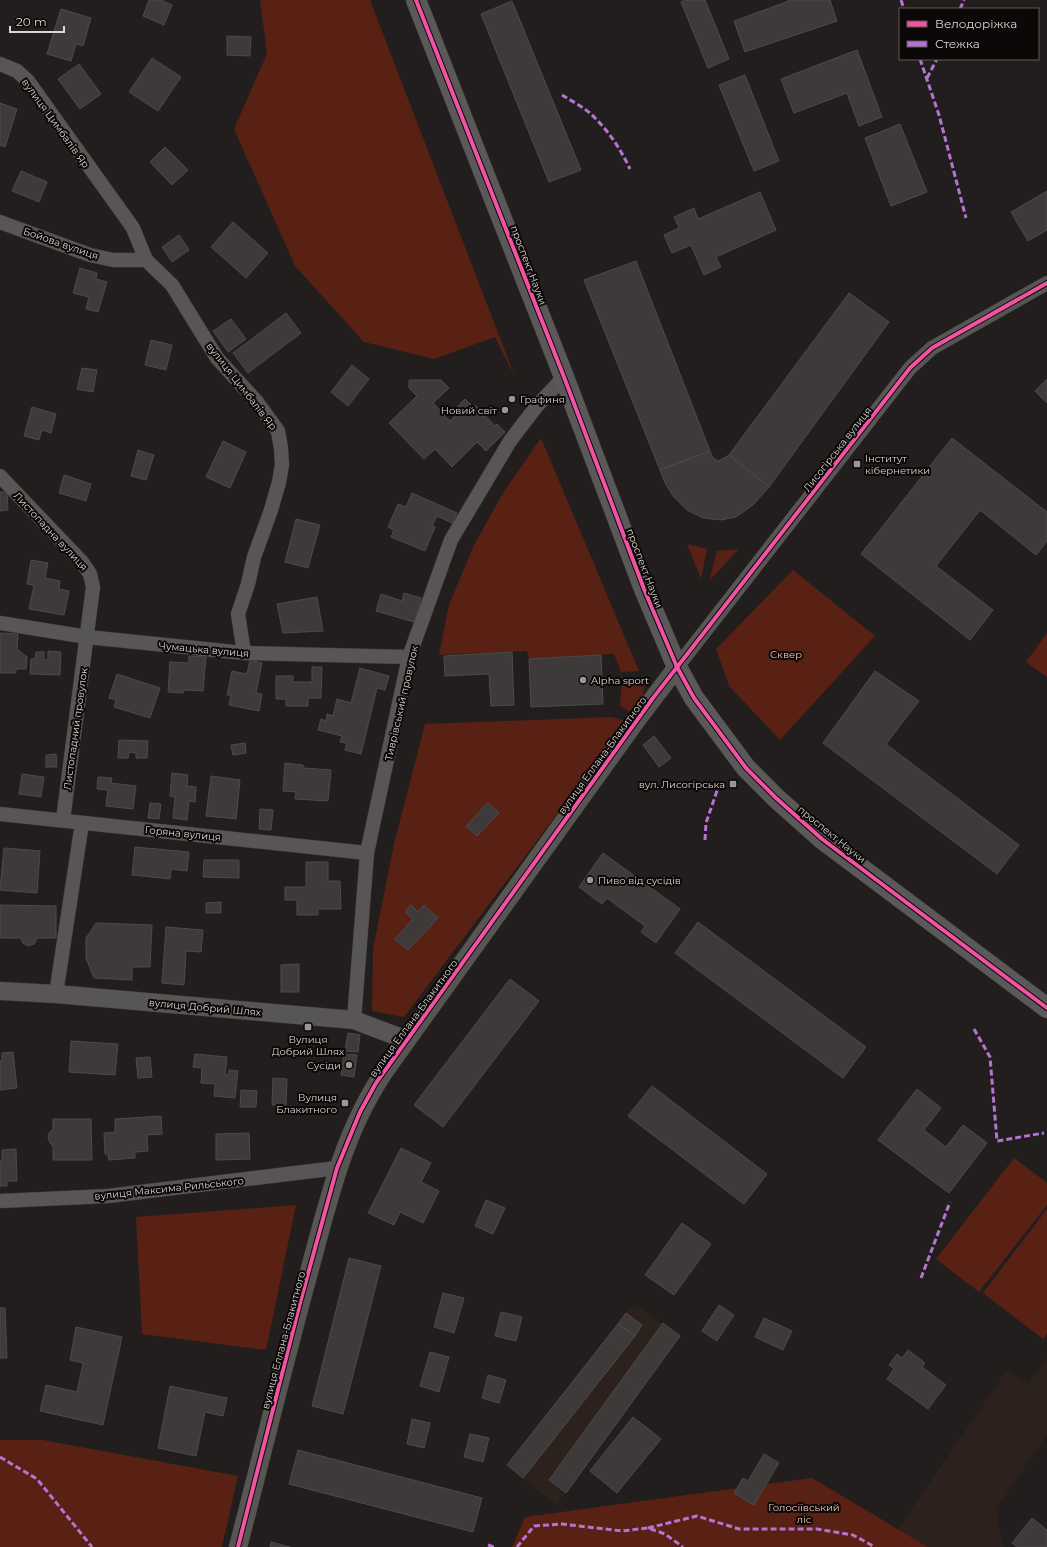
<svg xmlns="http://www.w3.org/2000/svg" width="1047" height="1547" viewBox="0 0 1047 1547" font-family="Montserrat,sans-serif">
<rect width="100%" height="100%" fill="#221e1d"/>
<g fill="#2d211e">
<path d="M634,1304l46,32 -124,169 -49,-40z"/>
<path d="M1047,1358v77l-51,74 6,35 3,3h-77l-30,-18 109,-159 21,14z"/>
</g>
<g fill="#582113">
<path d="M260,0h110l145,377 -20,-40 -61,22 -70,-17 -69,-76 -61,-137 33,-75z"/>
<path d="M541,438l98,233 -18,1 -7,-18 -85,5 -2,-8 -88,4 10,-50 24,-58 30,-54z"/>
<path d="M687,544l20,5 -6,30z"/>
<path d="M739,549l-30,32 8,-30z"/>
<path d="M793,570l82,66 -95,104 -51,-54 -13,-37z"/>
<path d="M1047,633v44l-21,-15z"/>
<path d="M622,682l23,3 -2,11 4,3 -12,16 -15,-9z"/>
<path d="M611,717l16,4 -223,296 -32,-6 1,-62 21,-105 31,-120z"/>
<path d="M1014,1158l33,25v22l-68,87 -43,-33z"/>
<path d="M296,1205l-30,145 -124,-16 -6,-117z"/>
<path d="M1047,1209v125l-4,5 -60,-46z"/>
<path d="M0,1440h43l195,36 -16,71h-222z"/>
<path d="M812,1478l116,69h-416l13,-30z"/>
</g>
<g fill="#3d3a39" stroke="#4d4a4a">
<path d="M149,0h12l11,5 -8,20 -21,-9z"/>
<path d="M685,0h20l24,59 -21,9 -27,-66z"/>
<path d="M788,0h42l7,21 -92,31 -11,-31 55,-20z"/>
<path d="M512,1l69,169 -32,12 -68,-168z"/>
<path d="M61,9l30,9 -8,28 -7,-2 -5,17 -24,-7z"/>
<path d="M227,36l24,1 -1,19 -23,-1z"/>
<path d="M857,50l25,67 -23,9 -12,-33 -53,20 -13,-34z"/>
<path d="M152,58l29,19 -23,34 -29,-19z"/>
<path d="M79,64l22,30 -21,15 -22,-30z"/>
<path d="M745,75l34,86 -25,10 -35,-86z"/>
<path d="M0,103l17,6 -12,38 -5,-2z"/>
<path d="M900,124l27,68 -36,14 -26,-68z"/>
<path d="M165,147l23,23 -16,15 -22,-23z"/>
<path d="M21,171l26,11 -8,20 -27,-11z"/>
<path d="M1047,191v39l-19,11 -17,-29z"/>
<path d="M760,192l16,38 -60,27 5,10 -17,8 -13,-30 -19,8 -8,-18 15,-7 -5,-11 20,-9 4,11z"/>
<path d="M233,222l35,31 -22,25 -35,-31z"/>
<path d="M179,235l10,15 -17,12 -10,-15z"/>
<path d="M636,261l74,190 -50,19 -76,-190z"/>
<path d="M80,268l17,5 -1,6 11,3 -9,30 -12,-3 3,-12 -16,-4z"/>
<path d="M849,293l40,29 -120,165 -40,-32z"/>
<path d="M286,313l15,20 -53,40 -15,-20z"/>
<path d="M231,319l15,20 -18,13 -15,-21z"/>
<path d="M151,340l21,5 -6,25 -21,-5z"/>
<path d="M352,365l17,14 -21,27 -17,-14z"/>
<path d="M82,368l15,2 -4,22 -16,-3z"/>
<path d="M1047,379v24l-12,-12z"/>
<path d="M409,380h32l8,8 -16,15 17,18 9,-9 -3,-4 9,-9 8,8 2,-2 20,21 2,-2 8,8 -19,19 -9,-9 -25,25 -17,-18 -11,10 -35,-36 28,-27 -8,-8z"/>
<path d="M32,407l24,7 -5,19 -9,-3 -3,10 -15,-4z"/>
<path d="M952,438l95,74v29l-11,14 -56,-45 -44,56 57,44 -23,30 -109,-86z"/>
<path d="M223,441l23,11 -16,36 -24,-11z"/>
<path d="M138,450l16,5 -8,25 -15,-4z"/>
<path d="M710,451l3,7 6,3 10,-6 40,32 -16,18 -17,12 -15,3 -18,-2 -16,-8 -14,-14 -8,-13 -5,-13z"/>
<path d="M64,475l27,9 -5,17 -27,-8z"/>
<path d="M0,492h7l1,18 -8,1z"/>
<path d="M412,493l45,20 -5,10 -15,-7 -5,10 3,1 -10,24 -34,-14 3,-7 -6,-3 10,-23 8,3z"/>
<path d="M296,519l24,6 -12,43 -23,-6z"/>
<path d="M31,560l17,3 -3,15 15,3 -1,8 10,2 -5,24 -35,-6 5,-24 -7,-1z"/>
<path d="M404,593l17,5 -7,24 -38,-11 5,-17 21,7z"/>
<path d="M317,597l6,34 -40,2 -6,-29z"/>
<path d="M0,633l18,1 -1,15 10,8 -1,12h-10v4h-16z"/>
<path d="M48,651l13,1 -1,23 -30,-1 1,-15h4l1,-7h8v8h4z"/>
<path d="M512,652l2,53 -23,1 -2,-32 -44,2 -1,-20z"/>
<path d="M601,655l2,49 -72,3 -2,-48z"/>
<path d="M189,656l17,1 -3,34 -20,-1v3l-15,-1 2,-30 19,1z"/>
<path d="M250,660l12,3 -6,30 6,1 -3,17 -30,-6 2,-10h-4l5,-24 15,3z"/>
<path d="M312,667h10l-1,31h-13v8h-22v-7h-10v-23h17v6h19z"/>
<path d="M360,668l29,8 -4,14 -8,-2 -16,66 -16,-4 2,-7 -7,-1 2,-6 -24,-6 3,-11 5,2 1,-7 6,2 4,-17 14,4z"/>
<path d="M875,671l44,30 -33,43 133,101 -22,29 -174,-131z"/>
<path d="M117,674l43,14 -10,30 -36,-11 2,-7 -7,-2z"/>
<path d="M654,736l17,22 -12,9 -16,-22z"/>
<path d="M119,740l29,1 -1,17h-11v-5l-7,-1 -1,6h-10z"/>
<path d="M245,743l1,10 -13,2 -2,-10z"/>
<path d="M56,754l1,13h-11v-12z"/>
<path d="M285,763l18,2v3l28,2 -3,31 -33,-2 1,-7 -13,-1z"/>
<path d="M172,773l16,2 -1,11 9,1 -1,15 -6,-1 -2,19 -14,-2 2,-21 -5,-1z"/>
<path d="M22,774l22,3 -3,20 -22,-3z"/>
<path d="M211,776l29,4 -4,39 -30,-3z"/>
<path d="M98,777l14,1 -1,5 25,3 -3,23 -27,-3 2,-16 -11,-1z"/>
<path d="M150,803l11,1 -2,15 -11,-1z"/>
<path d="M488,803l11,10 -22,23 -11,-10z"/>
<path d="M260,809l13,1 -2,20 -12,-1z"/>
<path d="M135,847l54,5 -2,19 -16,-2 -1,10 -38,-4z"/>
<path d="M4,848l36,3 -3,42 -37,-3z"/>
<path d="M603,853l77,56 -24,34 -15,-11 4,-6 -38,-28 -5,6 -23,-17z"/>
<path d="M204,860h35v18l-36,-1z"/>
<path d="M306,862h22v19h12l1,28h-23v6h-21v-15h-12v-13h21z"/>
<path d="M221,902v11h-15v-10z"/>
<path d="M0,905l56,1v32h-19l-3,6 -6,2 -5,-3 -2,-5h-21z"/>
<path d="M411,905l7,7 6,-7 14,13 -30,32 -13,-11 18,-20 -8,-7z"/>
<path d="M698,922l168,125 -23,31 -168,-125z"/>
<path d="M96,923l56,2 -2,42h-18v13l-38,-2 -8,-20v-20z"/>
<path d="M166,927l37,3 -2,22 -15,-1 -2,34 -22,-2z"/>
<path d="M299,964v28h-18v-27z"/>
<path d="M510,979l29,22 -96,126 -29,-22z"/>
<path d="M348,1033l12,2 -2,17 -13,-1z"/>
<path d="M71,1041l47,3 -3,31 -46,-3z"/>
<path d="M13,1052l4,36 -17,2v-29h2v-8z"/>
<path d="M195,1054l32,3 -2,18h3l1,-5 9,1 -3,27 -21,-2 1,-12 -14,-1 1,-15 -9,-1z"/>
<path d="M344,1054l13,1 -3,22 -13,-2z"/>
<path d="M150,1057l2,20 -14,1 -2,-20z"/>
<path d="M273,1078l14,1 -1,26h-14z"/>
<path d="M652,1086l115,88 -23,30 -116,-88z"/>
<path d="M917,1089l24,19 -17,22 22,17 17,-22 24,18 -38,50 -71,-53z"/>
<path d="M241,1090l16,1 -1,16h-16z"/>
<path d="M161,1116l1,18 -15,1 1,16 -13,1v6l-26,2 -1,-6h-3l-1,-21 11,-1v-13z"/>
<path d="M53,1119h38l1,41h-39v-14l-3,-3 -2,-6 1,-4 4,-4z"/>
<path d="M249,1133l1,26 -34,1v-26z"/>
<path d="M401,1148l30,15 -10,19 18,9 -16,32 -23,-11 -6,13 -26,-12z"/>
<path d="M16,1149l1,32h-10v5h-7v-25h2v-11z"/>
<path d="M486,1200l19,8 -12,26 -18,-8z"/>
<path d="M682,1223l29,21 -37,51 -29,-20z"/>
<path d="M349,1258l32,8 -38,148 -31,-8z"/>
<path d="M443,1293l21,5 -10,35 -20,-6z"/>
<path d="M719,1305l15,10 -17,26 -15,-10z"/>
<path d="M0,1308h5l2,50h-7z"/>
<path d="M501,1312l21,5 -6,24 -21,-5z"/>
<path d="M626,1313l16,12 -7,11 -17,-12z"/>
<path d="M764,1318l28,13 -9,19 -28,-13z"/>
<path d="M663,1323l17,13 -114,157 -17,-13z"/>
<path d="M618,1324l17,12 -112,142 -16,-13z"/>
<path d="M76,1327l46,10 -19,88 -63,-14 6,-26 31,7 6,-29 -13,-3z"/>
<path d="M908,1350l17,13 -3,4 24,18 -18,24 -41,-30 7,-10 -5,-4 8,-11 5,4z"/>
<path d="M430,1352l19,5 -10,35 -19,-6z"/>
<path d="M488,1375l18,5 -7,23 -17,-5z"/>
<path d="M170,1386l57,12 -4,18 -18,-4 -9,44 -38,-8z"/>
<path d="M633,1417l28,22 -44,54 -27,-22z"/>
<path d="M412,1419l18,4 -6,25 -17,-4z"/>
<path d="M470,1434l19,4 -6,24 -19,-5z"/>
<path d="M298,1450l184,48 -9,34 -184,-48z"/>
<path d="M764,1454l15,9 -25,42 -20,-12 9,-15 5,3z"/>
<path d="M1032,1518l15,12v17h-30l-5,-4z"/>
<path d="M271,1542l19,5h-20z"/>
</g>
<g fill="none" stroke-linecap="round" stroke-linejoin="round">
<defs>
<g id="minor">
<path d="M0,64l17,7 11,10 105,147 13,32 26,25 45,73 40,44 21,29 3,17 1,17 -3,17 -8,28 -17,47 -6,27 -10,30 6,39"/>
<path d="M0,222l90,33 23,5h33"/>
<path d="M0,476l82,86 8,12 3,13 -30,233"/>
<path d="M0,623l87,14 157,16 165,4"/>
<path d="M677,667l233,-299 22,-20 115,-65"/>
<path d="M0,814l367,39"/>
<path d="M56,994l26,-171"/>
<path d="M354,1020l13,-167 42,-196 42,-117 59,-99 26,-34 28,-30"/>
<path d="M0,1201l108,-5 229,-28"/>
</g>
<g id="tertiary">
<path d="M0,991l56,3 298,26 53,20"/>
<path d="M238,1547c24,-92 46,-184 71,-275 20,-73 35,-144 80,-207l247,-344 41,-54"/>
</g>
<path id="secondary" d="M416,0l148,377 80,212 33,78 17,31 52,70 30,30 46,41 225,169"/>
</defs>
<use href="#minor" stroke="#3b3938" stroke-width="15"/>
<use href="#tertiary" stroke="#3b3938" stroke-width="19"/>
<use href="#secondary" stroke="#3b3938" stroke-width="21"/>
<use href="#minor" stroke="#585555" stroke-width="14"/>
<use href="#tertiary" stroke="#585555" stroke-width="18"/>
<use href="#secondary" stroke="#5a5858" stroke-width="20"/>
<g stroke="#b673d3" stroke-width="3" stroke-dasharray="6 3" stroke-linecap="butt">
<path d="M901,0l3,9"/>
<path d="M960,9l4,-9"/>
<path d="M920,59l19,56 27,103"/>
<path d="M927,78l10,-19"/>
<path d="M562,95c11,7 24,13 33,23 15,15 26,32 35,51"/>
<path d="M705,840l1,-17 14,-41"/>
<path d="M974,1029l16,28 7,84 47,-8"/>
<path d="M921,1278l29,-76"/>
<path d="M0,1457l37,22 55,68"/>
<path d="M648,1528l49,-12 42,13h78l36,6 22,12"/>
<path d="M488,1545l6,2"/>
<path d="M517,1547l17,-21 28,-2 60,7 26,-3 17,6 18,13"/>
</g>
<defs>
<g id="cycleway">
<path d="M416,0l148,377 80,212 33,78 17,31 52,70 30,30 46,41 225,169"/>
<path d="M238,1547l62,-244 37,-135 23,-56 16,-29 277,-385 257,-330 22,-20 115,-65"/>
</g>
</defs>
<use href="#cycleway" stroke="#0b0807" stroke-width="6"/>
<use href="#cycleway" stroke="#f153a3" stroke-width="4"/>
</g>
<g fill="#9a9695" stroke="#0b0807" stroke-width="1.5">
<circle cx="512" cy="399" r="4"/>
<circle cx="505" cy="410" r="4"/>
<rect x="853" y="460" width="8" height="8" rx="2"/>
<circle cx="583" cy="680" r="4"/>
<rect x="729" y="780" width="8" height="8" rx="2"/>
<circle cx="590" cy="880" r="4"/>
<rect x="304" y="1023" width="8" height="8" rx="2"/>
<circle cx="349" cy="1065" r="4"/>
<rect x="341" y="1099" width="8" height="8" rx="2"/>
</g>
<g text-anchor="middle" stroke-width="4" stroke-linejoin="round" paint-order="stroke">
<g font-size="10" fill="#dbd6d5" stroke="#0b0807">
<text transform="translate(56 123) rotate(54)" y="4">вулиця Цимбалів Яр</text>
<text transform="translate(61 243) rotate(19)" y="4">Бойова вулиця</text>
<text transform="translate(529 265) rotate(69)" y="4">проспект Науки</text>
<text transform="translate(242 386) rotate(52)" y="4">вулиця Цимбалів Яр</text>
<text transform="translate(837 449) rotate(-52)" y="4">Лисогірська вулиця</text>
<text transform="translate(51 531) rotate(47)" y="4">Листопадна вулиця</text>
<text transform="translate(645 568) rotate(69)" y="4">проспект Науки</text>
<text transform="translate(204 649) rotate(5)" y="4">Чумацька вулиця</text>
<text transform="translate(401 703) rotate(-77)" y="4">Тиврівський провулок</text>
<text transform="translate(75 729) rotate(-82)" y="4">Листопадний провулок</text>
<text transform="translate(602 755) rotate(-54)" y="4">вулиця Еллана-Блакитного</text>
<text transform="translate(183 833) rotate(6)" y="4">Горяна вулиця</text>
<text transform="translate(832 834) rotate(39)" y="4">проспект Науки</text>
<text transform="translate(205 1007) rotate(5)" y="4">вулиця Добрий Шлях</text>
<text transform="translate(413 1018) rotate(-54)" y="4">вулиця Еллана-Блакитного</text>
<text transform="translate(169 1188) rotate(-6)" y="4">вулиця Максима Рильського</text>
<text transform="translate(283 1340) rotate(-75)" y="4">вулиця Еллана-Блакитного</text>
</g>
<g font-size="10" fill="#dbd6d5" stroke="#0b0807" text-anchor="start">
<text x="520" y="403">Графиня</text>
<text x="497" y="414" text-anchor="end">Новий світ</text>
<text x="865" y="462">Інститут<tspan x="865" dy="12">кібернетики</tspan></text>
<text x="591" y="684">Alpha sport</text>
<text x="725" y="788" text-anchor="end">вул. Лисогірська</text>
<text x="598" y="884">Пиво від сусідів</text>
<text x="308" y="1043" text-anchor="middle">Вулиця<tspan x="308" dy="12">Добрий Шлях</tspan></text>
<text x="341" y="1069" text-anchor="end">Сусіди</text>
<text x="337" y="1101" text-anchor="end">Вулиця<tspan x="337" dy="12">Блакитного</tspan></text>
</g>
<g font-size="10" fill="#f9cabe" stroke="#0b0807">
<text x="786" y="658">Сквер</text>
<text x="804" y="1511">Голосіївський<tspan x="804" dy="12">ліс</tspan></text>
</g>
</g>
<rect x="899" y="8" width="140" height="52" fill="#0b0807" stroke="#5e5a59"/>
<rect x="907" y="21" width="20" height="6" fill="#f153a3" stroke="#5e5a59"/>
<text x="935" y="28" font-size="12" fill="#dbd6d5">Велодоріжка</text>
<rect x="907" y="41" width="20" height="6" fill="#b673d3" stroke="#5e5a59"/>
<text x="935" y="48" font-size="12" fill="#dbd6d5">Стежка</text>
<path d="M10 26v6h54v-6" fill="none" stroke="#dbd6d5" stroke-width="2"/>
<text x="16" y="26" font-size="12" fill="#dbd6d5" stroke="#0b0807" stroke-width="3" paint-order="stroke">20 m</text>
</svg>
